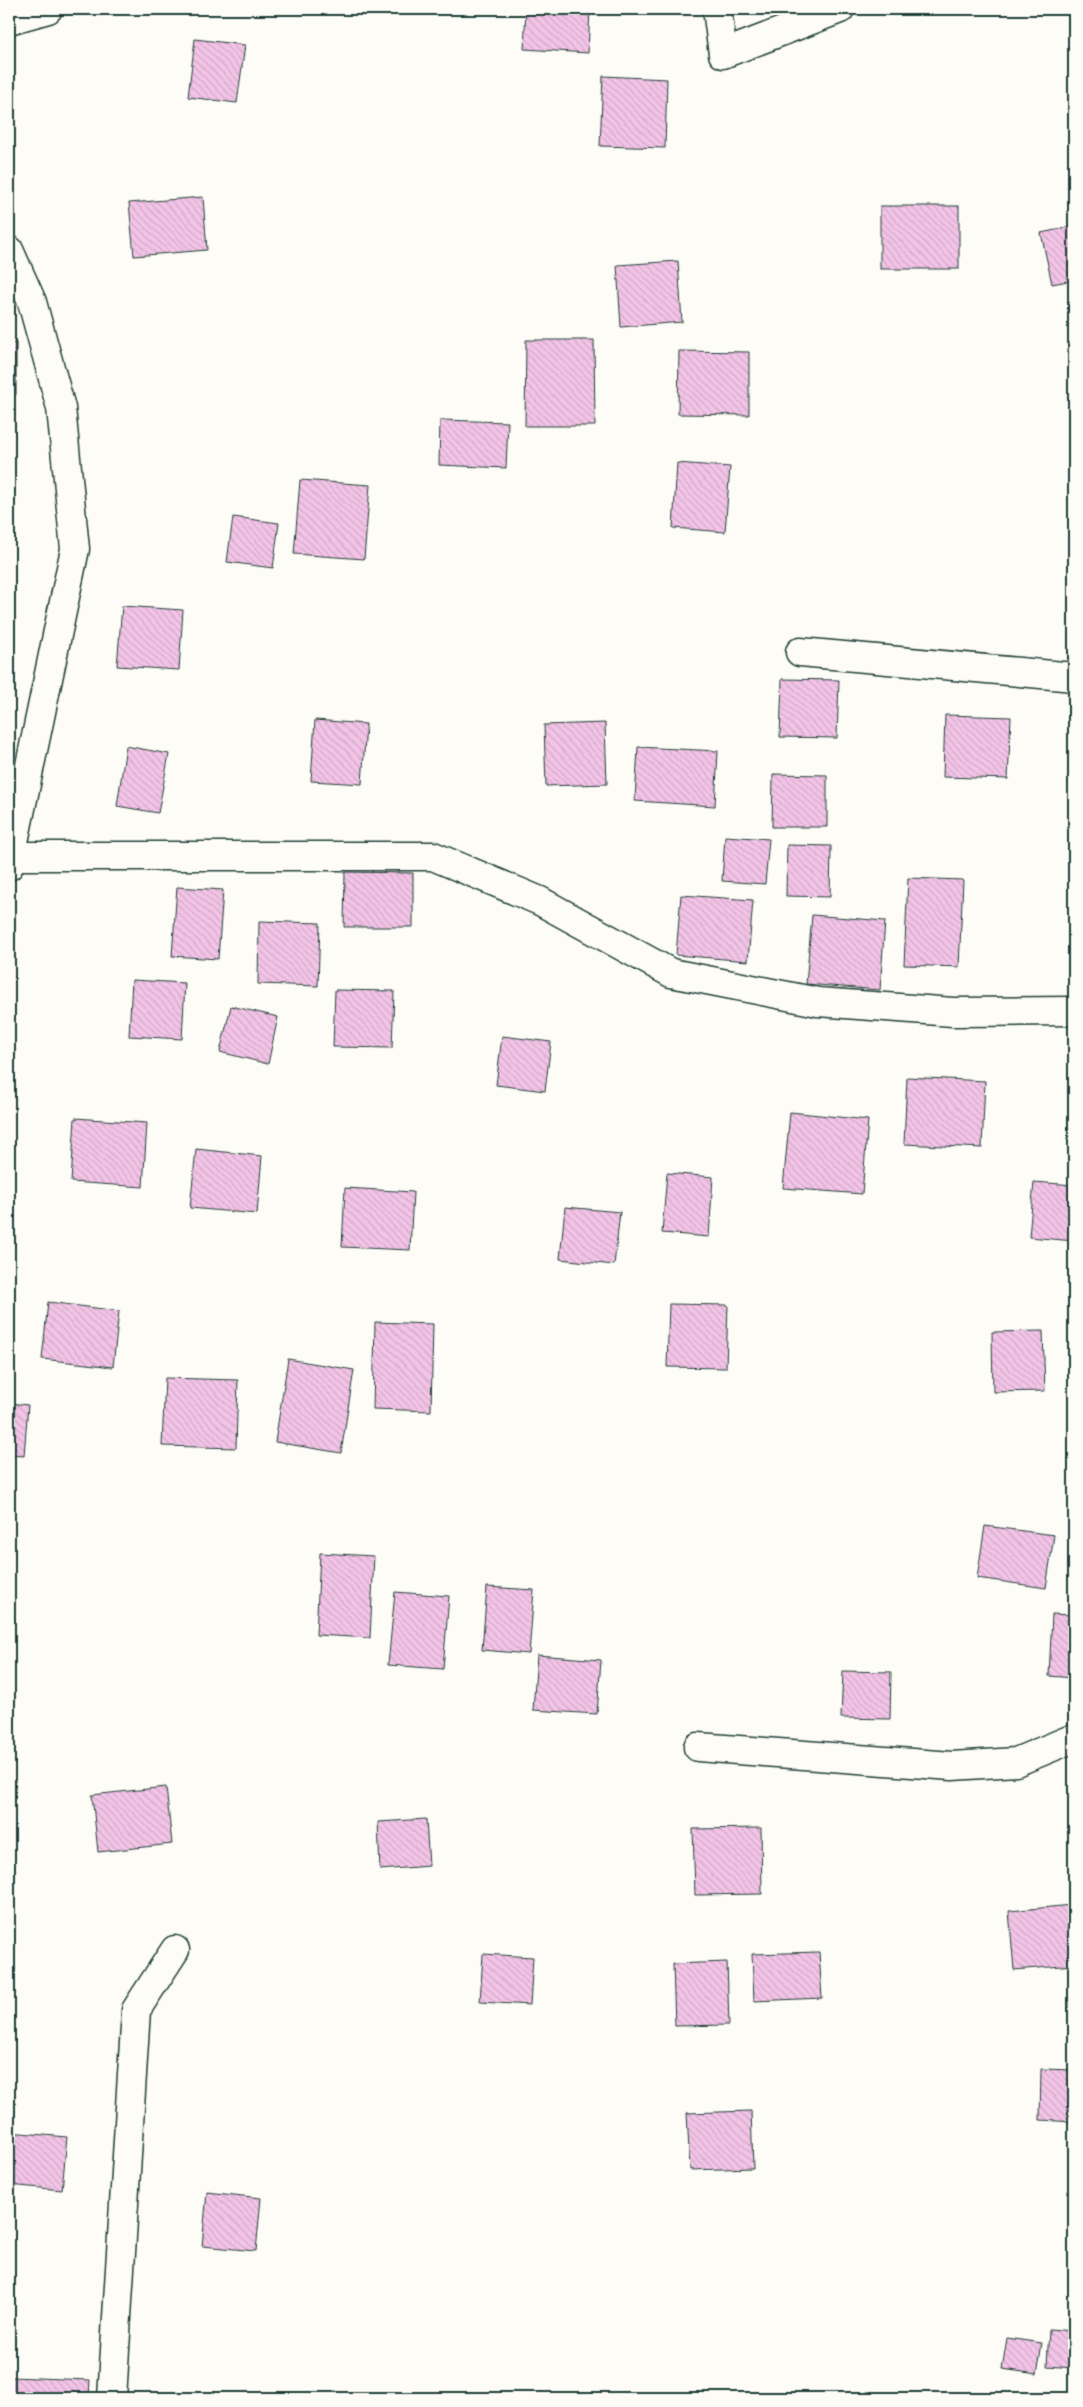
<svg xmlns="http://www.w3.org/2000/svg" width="1083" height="2407" viewBox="0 0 1083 2407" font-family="Caveat,sans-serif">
<defs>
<pattern id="building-back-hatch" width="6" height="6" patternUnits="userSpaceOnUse" patternTransform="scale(1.25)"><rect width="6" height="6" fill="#f3c4e7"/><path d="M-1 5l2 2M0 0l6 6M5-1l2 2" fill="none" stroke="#d0a9c7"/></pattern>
</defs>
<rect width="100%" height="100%" fill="#fdfcf7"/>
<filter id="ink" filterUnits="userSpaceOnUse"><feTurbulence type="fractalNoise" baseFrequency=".02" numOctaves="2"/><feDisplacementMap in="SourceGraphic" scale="10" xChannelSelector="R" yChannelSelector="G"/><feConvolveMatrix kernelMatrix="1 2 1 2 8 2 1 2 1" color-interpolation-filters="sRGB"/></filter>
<g filter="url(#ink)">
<g fill="url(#building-back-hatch)" stroke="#1f3d34">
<path d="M526,9h64l-2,44 -64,-4z"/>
<path d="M195,39l50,6 -8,58 -49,-6z"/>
<path d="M603,76l64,3 -2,69 -65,-2z"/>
<path d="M203,197l4,53 -73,6 -5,-53z"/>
<rect x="880" y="206" width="79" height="63"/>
<path d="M1074,226v54l-22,4 -11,-51z"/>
<path d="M678,261l4,61 -61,5 -4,-62z"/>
<path d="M526,340h68l1,86h-70z"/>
<rect x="9" y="343" width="7" height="51"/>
<path d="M679,351l70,1v63l-71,-1z"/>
<path d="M440,420l68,2 -2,46 -67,-3z"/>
<path d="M677,463l53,4 -5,65 -52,-4z"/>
<path d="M300,480l70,5 -6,74 -70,-5z"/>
<path d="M233,517l46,6 -6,45 -46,-6z"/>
<path d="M122,606l61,4 -4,60 -62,-4z"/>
<path d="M782,679l57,1 -2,58 -57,-1z"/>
<path d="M945,715l66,2 -3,62 -65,-2z"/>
<path d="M315,720l51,4 -4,60 -51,-3z"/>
<path d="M605,723l2,61 -61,2 -2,-61z"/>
<path d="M126,746l43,8 -11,59 -41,-7z"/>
<path d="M638,747l80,4 -3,55 -80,-5z"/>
<path d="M773,774l54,1v52h-55z"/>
<path d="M725,836l44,3 -4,45 -43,-3z"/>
<path d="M787,845l44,1 -1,51 -44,-1z"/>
<path d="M345,872l68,1v54h-69z"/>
<path d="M908,878l55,2 -4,87 -55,-2z"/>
<path d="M177,887l46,3 -5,69 -46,-3z"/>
<path d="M681,895l72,5 -5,61 -72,-6z"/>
<path d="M812,915l73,6 -5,69 -74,-6z"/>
<path d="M259,921l61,2 -2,63 -60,-2z"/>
<path d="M132,980l53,3 -3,56 -53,-3z"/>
<path d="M335,990l59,1 -2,57 -59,-1z"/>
<path d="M231,1006l47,11 -10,47 -48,-12z"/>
<path d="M502,1036l49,6 -6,49 -49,-6z"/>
<path d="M907,1077l78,4 -3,67 -78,-4z"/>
<path d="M790,1112l78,8 -6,74 -79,-6z"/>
<path d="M75,1118l72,5 -4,64 -72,-5z"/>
<path d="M196,1149l66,7 -5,58 -67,-6z"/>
<path d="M667,1173l46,4 -4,60 -47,-4z"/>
<path d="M1034,1182l40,3v56l-45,-4z"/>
<path d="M345,1188l68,4 -3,58 -68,-3z"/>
<path d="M565,1207l55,5 -6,53 -54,-6z"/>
<path d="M48,1302l71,9 -6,56 -71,-8z"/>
<path d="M669,1304l59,1 -2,63 -59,-1z"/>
<path d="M375,1322l58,2 -2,87 -58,-2z"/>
<path d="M1043,1331l2,60 -52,1 -1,-60z"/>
<path d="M288,1359l66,11 -13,83 -66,-11z"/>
<path d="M165,1378l73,2 -2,68 -74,-2z"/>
<path d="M9,1403l19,2 -4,51 -15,-1z"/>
<path d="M985,1526l69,9 -8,53 -69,-10z"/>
<path d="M320,1553l54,3 -4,82 -54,-3z"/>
<path d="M487,1587l47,3 -5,64 -47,-4z"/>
<path d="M395,1592l54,4 -6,73 -55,-4z"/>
<path d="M1052,1614l22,1v63l-25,-2z"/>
<path d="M537,1655l64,5 -4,54 -64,-4z"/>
<path d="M843,1671l48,1 -1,47 -49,-1z"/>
<path d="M166,1787l6,57 -74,8 -6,-57z"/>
<path d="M426,1819l3,47 -49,4 -2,-48z"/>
<path d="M761,1828l1,66 -67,1 -2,-66z"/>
<path d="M1072,1905l2,60 -60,5 -5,-59z"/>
<path d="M819,1952l3,46 -68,3 -2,-47z"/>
<path d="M483,1954l50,3 -3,48 -50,-3z"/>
<path d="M727,1962l2,63 -54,1 -2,-62z"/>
<path d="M1041,2069l33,1v52l-34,-2z"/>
<path d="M751,2111l2,57 -63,2 -3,-57z"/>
<path d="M9,2132l58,5 -5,53 -53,-5z"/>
<path d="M207,2192l54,6 -5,53 -54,-5z"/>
<path d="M1049,2329l25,2v37l-27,-2z"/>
<path d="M1007,2338l35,5 -5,31 -35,-5z"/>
<path d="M11,2377l79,3 -1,18h-79z"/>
</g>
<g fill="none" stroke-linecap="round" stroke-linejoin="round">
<defs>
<g id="street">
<path d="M717,9l6,45 117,-45"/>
<path d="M9,20l39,-11"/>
<path d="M9,250l23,52 29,106 14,141 -66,317"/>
<path d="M800,652l274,25"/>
<path d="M9,856h424l107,45 131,72 147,29 135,10 121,-1"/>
<path d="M698,1747l254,19 64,-4 58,-24"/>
<path d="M112,2398l24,-388 39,-60"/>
</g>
</defs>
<use href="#street" stroke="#1f3d34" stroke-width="31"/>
<use href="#street" stroke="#fdfcf7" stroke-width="28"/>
</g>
</g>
<rect width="1083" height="2407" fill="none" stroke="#fdfcf7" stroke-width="30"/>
<rect x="15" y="15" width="1053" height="2377" fill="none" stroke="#1f3d34" stroke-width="2" filter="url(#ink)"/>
</svg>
